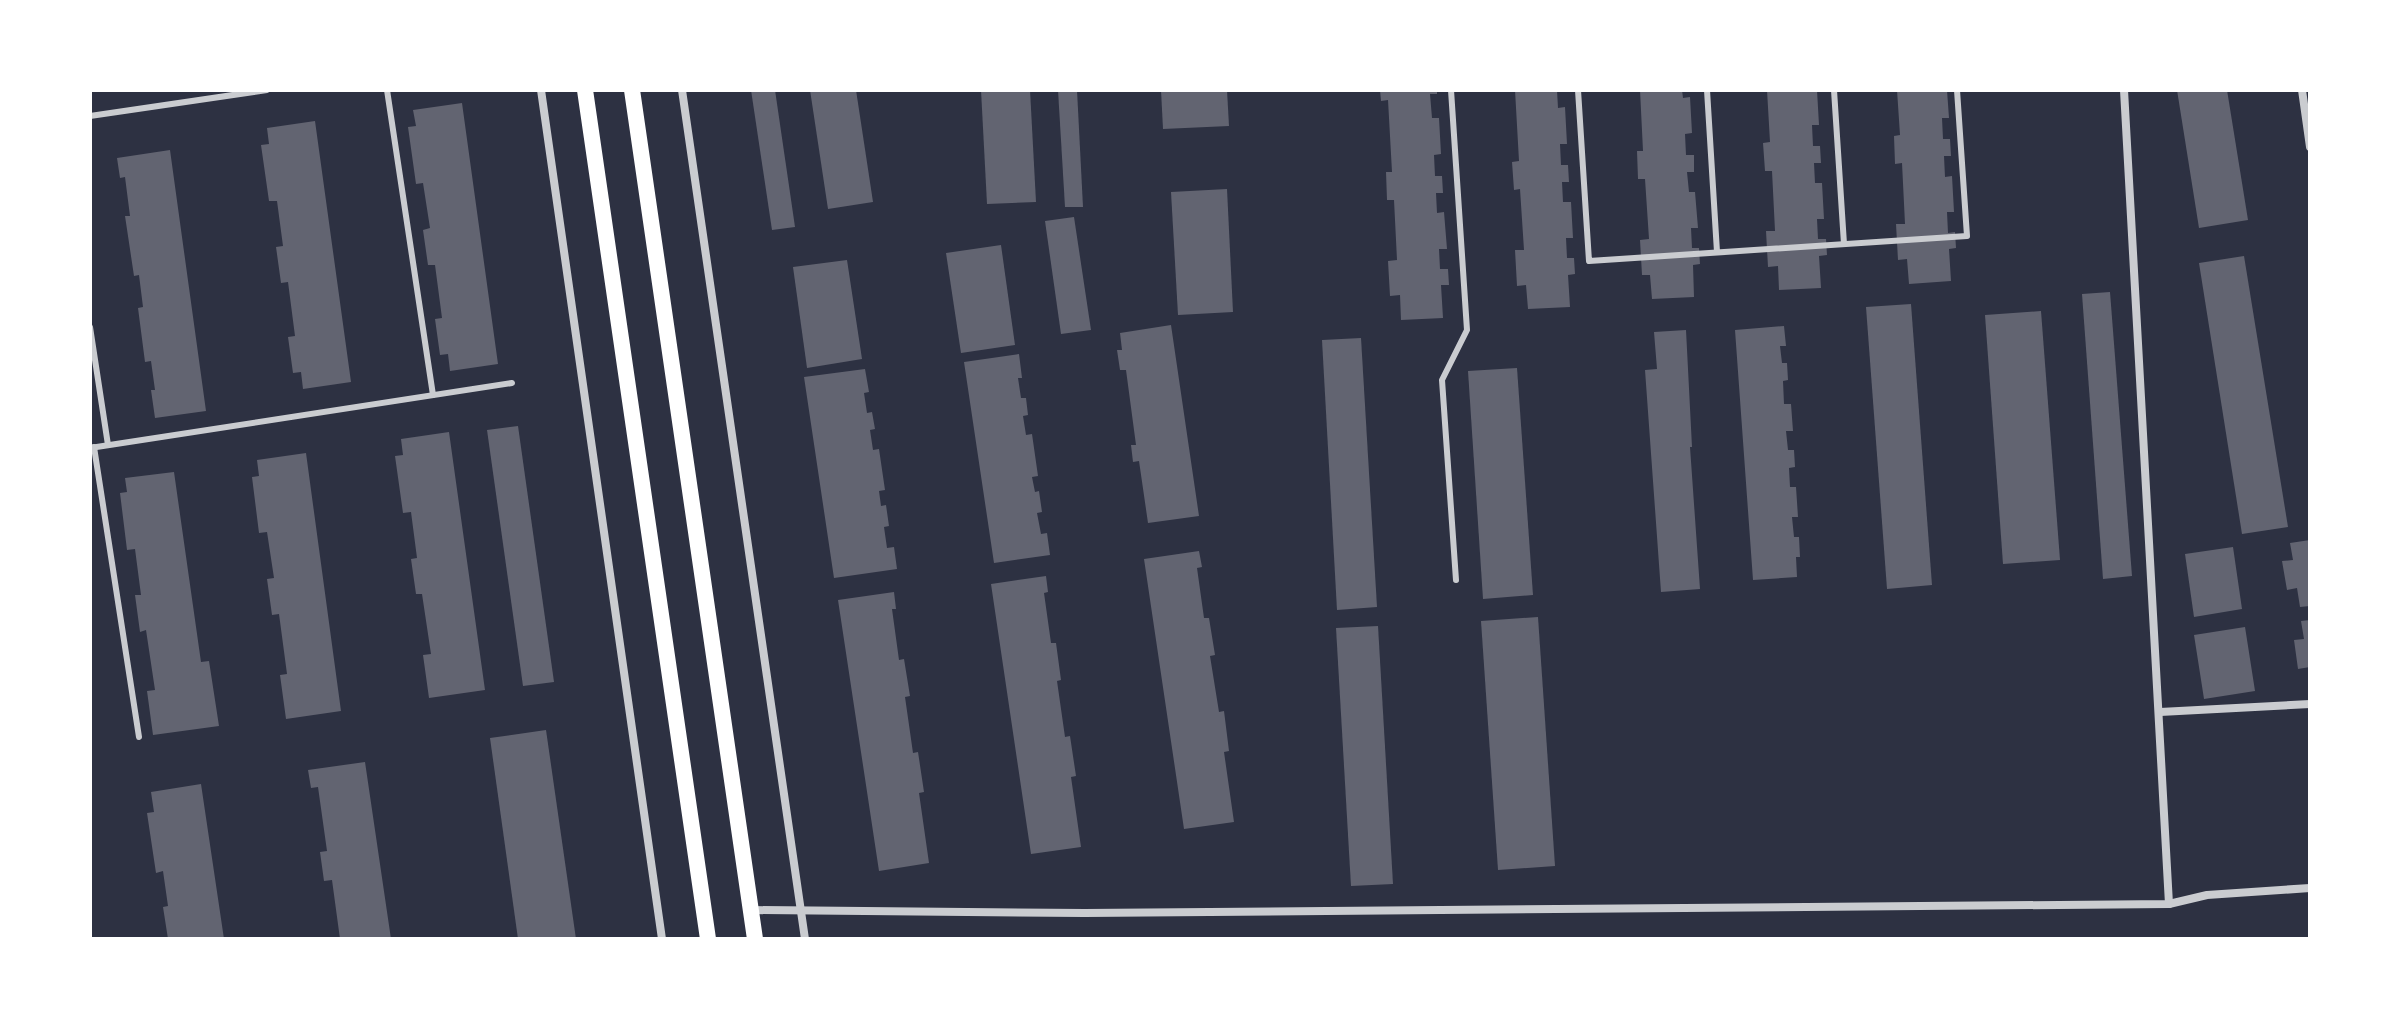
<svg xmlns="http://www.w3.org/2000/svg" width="2400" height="1029" viewBox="0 0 2400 1029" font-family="'Golos Text',sans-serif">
<rect width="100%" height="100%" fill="#2d3142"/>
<g fill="#626471">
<path d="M751,90h24l20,137 -23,3z"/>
<path d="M810,90h46l17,112 -45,7z"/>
<path d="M981,90h49l6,112 -49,2z"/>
<path d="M1058,90h19l6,117h-18z"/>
<path d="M1161,90h66l2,36 -66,3z"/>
<path d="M1380,90h57v4h-7l2,24h7l2,36 -7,1 1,21h7l1,17h-7l1,20 7,-1 3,37h-8l1,20h8l1,16h-8l2,33 -42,2 -1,-25 -10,1 -2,-35 9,-1 -3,-60h-7l-1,-28h6l-4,-72 -7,1z"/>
<path d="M1515,90h42l1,18 7,-1 2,37h-7l1,21h7l1,17h-7l1,20h8l2,36h-7l1,20h7l1,16 -7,1 2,32 -42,2 -2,-24 -9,1 -2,-36h9l-4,-61 -6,1 -2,-28 7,-1z"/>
<path d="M1640,90h42l1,8 7,-1 2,36 -7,1 1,21h8v17h-7l2,20h6l3,36h-7l1,20h7l1,16 -7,1 1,32 -42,2 -2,-24h-8l-2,-35 9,-1 -4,-60h-7l-1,-28h6z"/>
<path d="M1767,90h50l2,35h-7l1,21h7l1,17h-7l1,20h7l2,36h-7l1,20h8l1,16 -8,1 2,32 -42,2 -1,-24 -10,1 -2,-36h9l-3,-60h-7l-2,-28 7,-1z"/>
<path d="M1897,90h50l2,28h-7l1,21h7l1,17h-7l1,21 7,-1 2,36h-7l1,21 7,-1 1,16 -7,1 2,32 -42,3 -2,-25 -9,1 -2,-36h9l-3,-61 -7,1 -1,-28 6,-1z"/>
<path d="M2177,90h50l21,130 -49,8z"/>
<path d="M462,103l36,261 -48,7 -2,-17 -8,1 -5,-36 7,-1 -7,-53h-7l-5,-35 7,-2 -7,-45 -7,1 -8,-57 8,-1 -3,-16z"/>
<path d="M315,121l36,261 -48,7 -2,-17 -8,1 -5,-36 7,-1 -7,-54 -7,1 -5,-36 7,-1 -6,-45h-8l-8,-56 8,-1 -2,-16z"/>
<path d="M170,150l36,261 -51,7 -4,-28h4l-4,-29 -6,1 -7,-54 5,-1 -4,-32 -5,1 -9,-60h5l-5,-39 -5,1 -3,-20z"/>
<path d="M1227,189l6,123 -55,3 -7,-123z"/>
<path d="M1074,217l17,113 -30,4 -16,-113z"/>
<path d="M1001,245l14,100 -54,8 -15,-100z"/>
<path d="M2244,256l44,271 -46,7 -43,-271z"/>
<path d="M847,260l15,99 -55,9 -14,-101z"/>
<path d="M2110,292l22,284 -29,3 -21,-285z"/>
<path d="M1911,304l21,281 -45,4 -21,-282z"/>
<path d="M2041,311l19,249 -57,4 -18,-249z"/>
<path d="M1171,325l28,191 -51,7 -9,-62 -6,1 -2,-17h5l-10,-75h-6l-3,-20h5l-2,-17z"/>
<path d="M1784,326l2,20h-6l2,17h5l1,17 -5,1 1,23h7l2,27h-7l2,19h6l1,17 -6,1 1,19h6l2,30h-6l2,20h5l1,20h-4l1,20 -44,3 -18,-250z"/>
<path d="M1686,330l6,117h-2l10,142 -39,3 -16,-222 12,-1 -3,-37z"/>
<path d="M1361,338l16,269 -40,3 -15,-270z"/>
<path d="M1019,354l3,24h-4l3,20h5l2,17 -5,1 3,19 6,-1 6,42 -6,1 3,15 4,-1 3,21 -5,1 4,21 6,-1 3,22 -56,8 -30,-201z"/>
<path d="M1517,368l16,227 -50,4 -15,-228z"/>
<path d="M865,369l4,23 -5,1 3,20 5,-1 3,17 -5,1 3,20 6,-1 6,41 -6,1 2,15 5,-1 3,21 -5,1 3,21 7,-1 3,22 -63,9 -30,-201z"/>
<path d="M518,426l36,256 -31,4 -36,-256z"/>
<path d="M449,432l36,258 -56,8 -6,-43 8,-1 -9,-60h-6l-5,-35 6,-1 -6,-46 -8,1 -8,-57 8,-1 -2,-16z"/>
<path d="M306,453l35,258 -55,8 -6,-44 7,-1 -8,-60 -7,1 -5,-36 7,-1 -7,-46 -8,1 -7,-56 7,-1 -2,-16z"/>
<path d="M174,472l27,190 8,-1 10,65 -66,9 -6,-44 8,-1 -9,-60 -6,2 -5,-37h6l-6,-46 -8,1 -7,-57 7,-1 -2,-14z"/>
<path d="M2310,540v66l-10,1 -3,-19 -10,2 -5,-29 11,-1 -3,-17z"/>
<path d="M2233,547l9,62 -48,8 -9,-63z"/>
<path d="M1199,551l3,16 -5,1 7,50h5l6,37 -5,1 9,56 5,-1 5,40 -5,1 10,70 -50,7 -40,-270z"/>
<path d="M1046,576l2,16 -4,1 7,50h5l5,37 -4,1 8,56 5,-1 6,40 -5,1 10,70 -50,7 -40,-270z"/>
<path d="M894,592l2,17h-4l7,51 5,-1 6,37 -5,1 8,56 5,-1 6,40 -5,1 10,70 -50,8 -41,-271z"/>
<path d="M1538,617l17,249 -57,4 -17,-249z"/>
<path d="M2310,620v47l-12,2 -4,-29 10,-1 -3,-18z"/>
<path d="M1378,626l15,258 -42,2 -15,-258z"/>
<path d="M2245,627l10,64 -51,8 -10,-64z"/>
<path d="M546,730l30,209h-58l-28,-201z"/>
<path d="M365,762l26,177h-51l-8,-59 -8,1 -4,-29 7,-1 -9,-64 -7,1 -3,-18z"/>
<path d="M201,784l23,155h-56l-5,-32 5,-1 -5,-35 -7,2 -9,-60 7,-1 -3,-20z"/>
</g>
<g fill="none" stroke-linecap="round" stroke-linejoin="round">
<g stroke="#caccd0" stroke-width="6">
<path d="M387,90l46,305"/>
<path d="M1451,90l16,240 -25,50 14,200"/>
<path d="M1578,90l11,171 378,-25 -10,-146"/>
<path d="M1707,90l10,162"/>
<path d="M1834,90l10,154"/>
<path d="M90,116l177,-26"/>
<path d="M90,327l18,118"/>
<path d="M94,447l45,290"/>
<path d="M90,448l422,-65"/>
</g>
<g stroke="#caccd0" stroke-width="8">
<path d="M541,90l121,849"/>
<path d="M682,90l123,849"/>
<path d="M2124,90l45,814"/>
<path d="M2302,90l8,57"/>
<path d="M2160,712l150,-8"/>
<path d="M750,910l335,3 1084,-9 38,-9 103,-7"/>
</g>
<g stroke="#fff" stroke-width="16">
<path d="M585,90l123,849"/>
<path d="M632,90l123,849"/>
</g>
</g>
<rect width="2400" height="1029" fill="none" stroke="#ffffff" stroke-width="184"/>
</svg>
